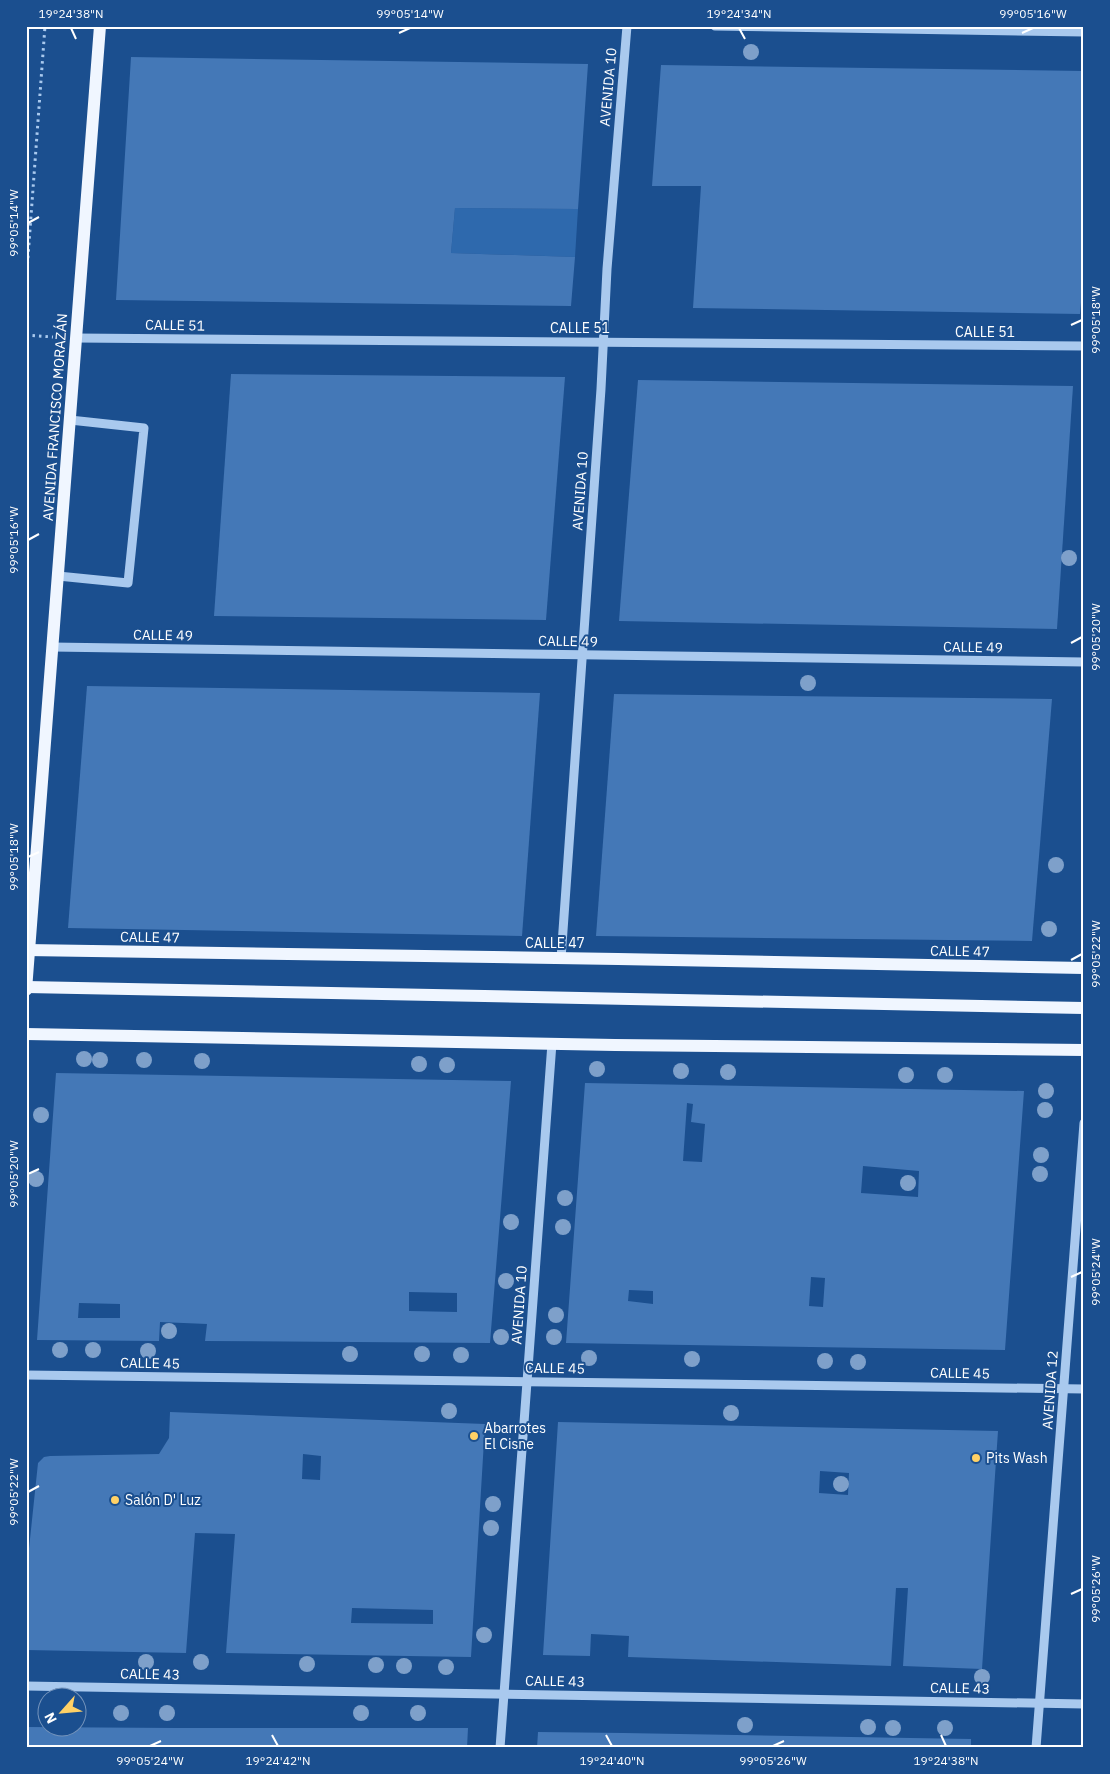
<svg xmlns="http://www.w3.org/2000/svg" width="1110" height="1774" viewBox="0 0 1110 1774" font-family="'IBM Plex Sans',sans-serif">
<rect width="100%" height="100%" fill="#1b4f8f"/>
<path fill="#2e69ad" d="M455,208l123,1 -3,48 -124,-4z"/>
<g fill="#4478b7" fill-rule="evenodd">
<path d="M131,57l457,7 -10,145 -123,-1 -4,45 124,4 -4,49 -455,-6z"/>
<path d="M661,65l423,6v197l-4,46 -387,-6 8,-122h-49z"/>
<path d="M231,374l334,3 -19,243 -332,-4z"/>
<path d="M638,380l435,6 -16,243 -438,-8z"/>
<path d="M87,686l453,7 -18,243 -454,-8z"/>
<path d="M614,694l438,5 -20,242 -436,-5z"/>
<path d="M56,1073l455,8 -21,262 -285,-2 2,-17 -47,-2 -1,19 -122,-1zM409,1292l48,1v19l-48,-1zM79,1303l41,1v14h-42z"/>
<path d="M585,1083l439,8 -19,259 -439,-7zM687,1103l6,1 -2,18 14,2 -3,38 -19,-1zM863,1166l56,5 -1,26 -57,-4zM811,1277l14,1 -2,29 -14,-1zM629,1290l24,1v13l-25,-3z"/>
<path d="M170,1412l315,12 -14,233 -245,-4 9,-119 -40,-1 -9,120 -160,-3v-73l12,-114 6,-6 6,-1 109,-2 10,-16zM303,1454l18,2 -1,24 -18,-1zM352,1608l81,2v14l-82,-1z"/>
<path d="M558,1422l440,9 -16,238 -79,-3 5,-78h-12l-5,78 -263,-9 1,-21 -38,-2 -1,22 -47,-1zM820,1471l29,2 -1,22 -29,-2z"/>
<path d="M26,1727l150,1h292l-1,20h-170v-2l-13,-1 -1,3h-257z"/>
<path d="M538,1732l86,1 347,6v9h-434z"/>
</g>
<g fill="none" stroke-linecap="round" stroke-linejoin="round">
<g stroke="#a9c9ee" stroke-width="3" stroke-dasharray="2.5 4" stroke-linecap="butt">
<path d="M26,284l19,-258"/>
<path d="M26,335l27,2"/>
</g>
<g stroke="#a9c9ee" stroke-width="9">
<path d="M715,26l369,6"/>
<path d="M76,338l1008,8"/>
<path d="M58,576l70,7 16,-155 -74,-8"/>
<path d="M52,647l1032,15"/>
<path d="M561,959l40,-570 6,-120 20,-243"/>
<path d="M26,1375l1058,14"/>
<path d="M26,1686l1058,18"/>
<path d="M500,1748l52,-705"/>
<path d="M1036,1748l48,-625"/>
</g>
<g stroke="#f0f6ff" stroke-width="12">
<path d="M26,950l592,9 466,9"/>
<path d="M26,990l74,-964"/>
<path d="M26,1034l589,11 469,5"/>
</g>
<path stroke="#f0f6ff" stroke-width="12" d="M26,987l1058,21"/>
</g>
<g fill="#7ea0ca">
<circle cx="751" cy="52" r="8"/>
<circle cx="1069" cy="558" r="8"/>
<circle cx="808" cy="683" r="8"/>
<circle cx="1056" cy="865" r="8"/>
<circle cx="1049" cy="929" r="8"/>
<circle cx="84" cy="1059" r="8"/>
<circle cx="100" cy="1060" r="8"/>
<circle cx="144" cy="1060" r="8"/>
<circle cx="202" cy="1061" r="8"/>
<circle cx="419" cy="1064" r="8"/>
<circle cx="447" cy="1065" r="8"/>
<circle cx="597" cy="1069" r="8"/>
<circle cx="681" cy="1071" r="8"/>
<circle cx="728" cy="1072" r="8"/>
<circle cx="906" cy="1075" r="8"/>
<circle cx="945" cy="1075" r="8"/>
<circle cx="1046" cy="1091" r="8"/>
<circle cx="1045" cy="1110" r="8"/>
<circle cx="41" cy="1115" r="8"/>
<circle cx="1041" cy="1155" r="8"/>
<circle cx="1040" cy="1174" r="8"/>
<circle cx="36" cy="1179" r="8"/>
<circle cx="908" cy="1183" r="8"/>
<circle cx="565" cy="1198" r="8"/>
<circle cx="511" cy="1222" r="8"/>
<circle cx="563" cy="1227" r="8"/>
<circle cx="506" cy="1281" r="8"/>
<circle cx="556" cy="1315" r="8"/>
<circle cx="169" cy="1331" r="8"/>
<circle cx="501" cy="1337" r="8"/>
<circle cx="554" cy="1337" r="8"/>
<circle cx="60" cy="1350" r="8"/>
<circle cx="93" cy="1350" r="8"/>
<circle cx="148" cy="1351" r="8"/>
<circle cx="350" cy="1354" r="8"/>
<circle cx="422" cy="1354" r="8"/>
<circle cx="461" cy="1355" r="8"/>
<circle cx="589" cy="1358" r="8"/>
<circle cx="692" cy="1359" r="8"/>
<circle cx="825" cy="1361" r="8"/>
<circle cx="858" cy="1362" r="8"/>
<circle cx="449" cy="1411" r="8"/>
<circle cx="731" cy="1413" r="8"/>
<circle cx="841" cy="1484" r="8"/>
<circle cx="493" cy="1504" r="8"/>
<circle cx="491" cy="1528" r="8"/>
<circle cx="484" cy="1635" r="8"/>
<circle cx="146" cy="1662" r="8"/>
<circle cx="201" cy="1662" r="8"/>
<circle cx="307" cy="1664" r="8"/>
<circle cx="376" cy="1665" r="8"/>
<circle cx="404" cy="1666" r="8"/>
<circle cx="446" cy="1667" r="8"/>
<circle cx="982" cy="1677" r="8"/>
<circle cx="121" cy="1713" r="8"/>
<circle cx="167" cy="1713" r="8"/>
<circle cx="361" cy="1713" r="8"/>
<circle cx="418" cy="1713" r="8"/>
<circle cx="745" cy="1725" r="8"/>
<circle cx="868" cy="1727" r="8"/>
<circle cx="893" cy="1728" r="8"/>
<circle cx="945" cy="1728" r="8"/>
</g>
<path fill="none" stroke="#fff" stroke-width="2" d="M71,28l5,11M739,28l6,11M399,33l11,-5M1022,33l11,-5M28,223l11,-6M1071,325l11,-5M28,540l11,-6M1071,643l11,-6M28,857l11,-5M1071,960l11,-6M28,1174l11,-5M1071,1277l11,-5M28,1492l11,-6M1071,1594l11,-5M272,1735l6,11M606,1735l6,11M941,1735l5,11M150,1746l11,-5M773,1746l11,-5"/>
<g fill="#ffd166" stroke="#1b4f8f" stroke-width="2">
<circle cx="474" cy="1436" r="5"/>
<circle cx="976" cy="1458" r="5"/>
<circle cx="115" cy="1500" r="5"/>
</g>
<g text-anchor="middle" stroke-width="4" stroke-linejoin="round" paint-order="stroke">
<g font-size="14" fill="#fff" stroke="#1b4f8f">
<text transform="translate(608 87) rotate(-85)" y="5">AVENIDA 10</text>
<text transform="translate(175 325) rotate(1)" y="5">CALLE 51</text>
<text x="580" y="333">CALLE 51</text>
<text x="985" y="337">CALLE 51</text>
<text transform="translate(55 417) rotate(-86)" y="5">AVENIDA FRANCISCO MORAZÁN</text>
<text transform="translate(580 491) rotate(-86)" y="5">AVENIDA 10</text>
<text transform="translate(163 635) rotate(1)" y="5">CALLE 49</text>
<text transform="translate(568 641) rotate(1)" y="5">CALLE 49</text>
<text transform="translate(973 647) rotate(1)" y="5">CALLE 49</text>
<text transform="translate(150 937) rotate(1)" y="5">CALLE 47</text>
<text x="555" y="948">CALLE 47</text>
<text transform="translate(960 951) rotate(1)" y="5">CALLE 47</text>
<text transform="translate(519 1305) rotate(-86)" y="5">AVENIDA 10</text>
<text transform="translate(150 1363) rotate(1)" y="5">CALLE 45</text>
<text transform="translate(555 1368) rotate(1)" y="5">CALLE 45</text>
<text transform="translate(960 1373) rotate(1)" y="5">CALLE 45</text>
<text transform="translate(1050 1390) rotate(-86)" y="5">AVENIDA 12</text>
<text transform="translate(150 1674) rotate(1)" y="5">CALLE 43</text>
<text transform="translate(555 1681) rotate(1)" y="5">CALLE 43</text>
<text transform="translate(960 1688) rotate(1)" y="5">CALLE 43</text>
</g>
<g font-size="14" fill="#fff" stroke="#1b4f8f" text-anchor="start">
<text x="484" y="1433">Abarrotes<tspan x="484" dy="16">El Cisne</tspan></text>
<text x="986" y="1463">Pits Wash</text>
<text x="125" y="1505">Salón D' Luz</text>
</g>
</g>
<rect width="1110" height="1774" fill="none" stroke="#1b4f8f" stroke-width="55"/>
<g transform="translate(62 1712) rotate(243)"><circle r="24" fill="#1b4f8f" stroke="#7695bc"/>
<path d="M0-4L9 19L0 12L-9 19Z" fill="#ffd166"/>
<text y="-8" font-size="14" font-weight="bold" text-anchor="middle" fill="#ffffff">N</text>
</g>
<rect x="28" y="28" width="1054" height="1718" fill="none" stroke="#fff" stroke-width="2"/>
<g font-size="12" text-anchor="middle" fill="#fff">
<text x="71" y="18">19°24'38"N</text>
<text x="410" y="18">99°05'14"W</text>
<text x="739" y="18">19°24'34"N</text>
<text x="1033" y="18">99°05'16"W</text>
<text transform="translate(14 223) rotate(-90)" y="4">99°05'14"W</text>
<text transform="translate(1096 320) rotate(-90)" y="4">99°05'18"W</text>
<text transform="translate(14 540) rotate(-90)" y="4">99°05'16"W</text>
<text transform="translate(1096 637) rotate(-90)" y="4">99°05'20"W</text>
<text transform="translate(14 857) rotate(-90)" y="4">99°05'18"W</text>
<text transform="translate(1096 954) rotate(-90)" y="4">99°05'22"W</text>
<text transform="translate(14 1174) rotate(-90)" y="4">99°05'20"W</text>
<text transform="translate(1096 1272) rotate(-90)" y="4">99°05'24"W</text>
<text transform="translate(14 1492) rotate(-90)" y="4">99°05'22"W</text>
<text transform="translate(1096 1589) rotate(-90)" y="4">99°05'26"W</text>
<text x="150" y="1765">99°05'24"W</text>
<text x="278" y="1765">19°24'42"N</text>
<text x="612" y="1765">19°24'40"N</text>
<text x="773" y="1765">99°05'26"W</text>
<text x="946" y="1765">19°24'38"N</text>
</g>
</svg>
